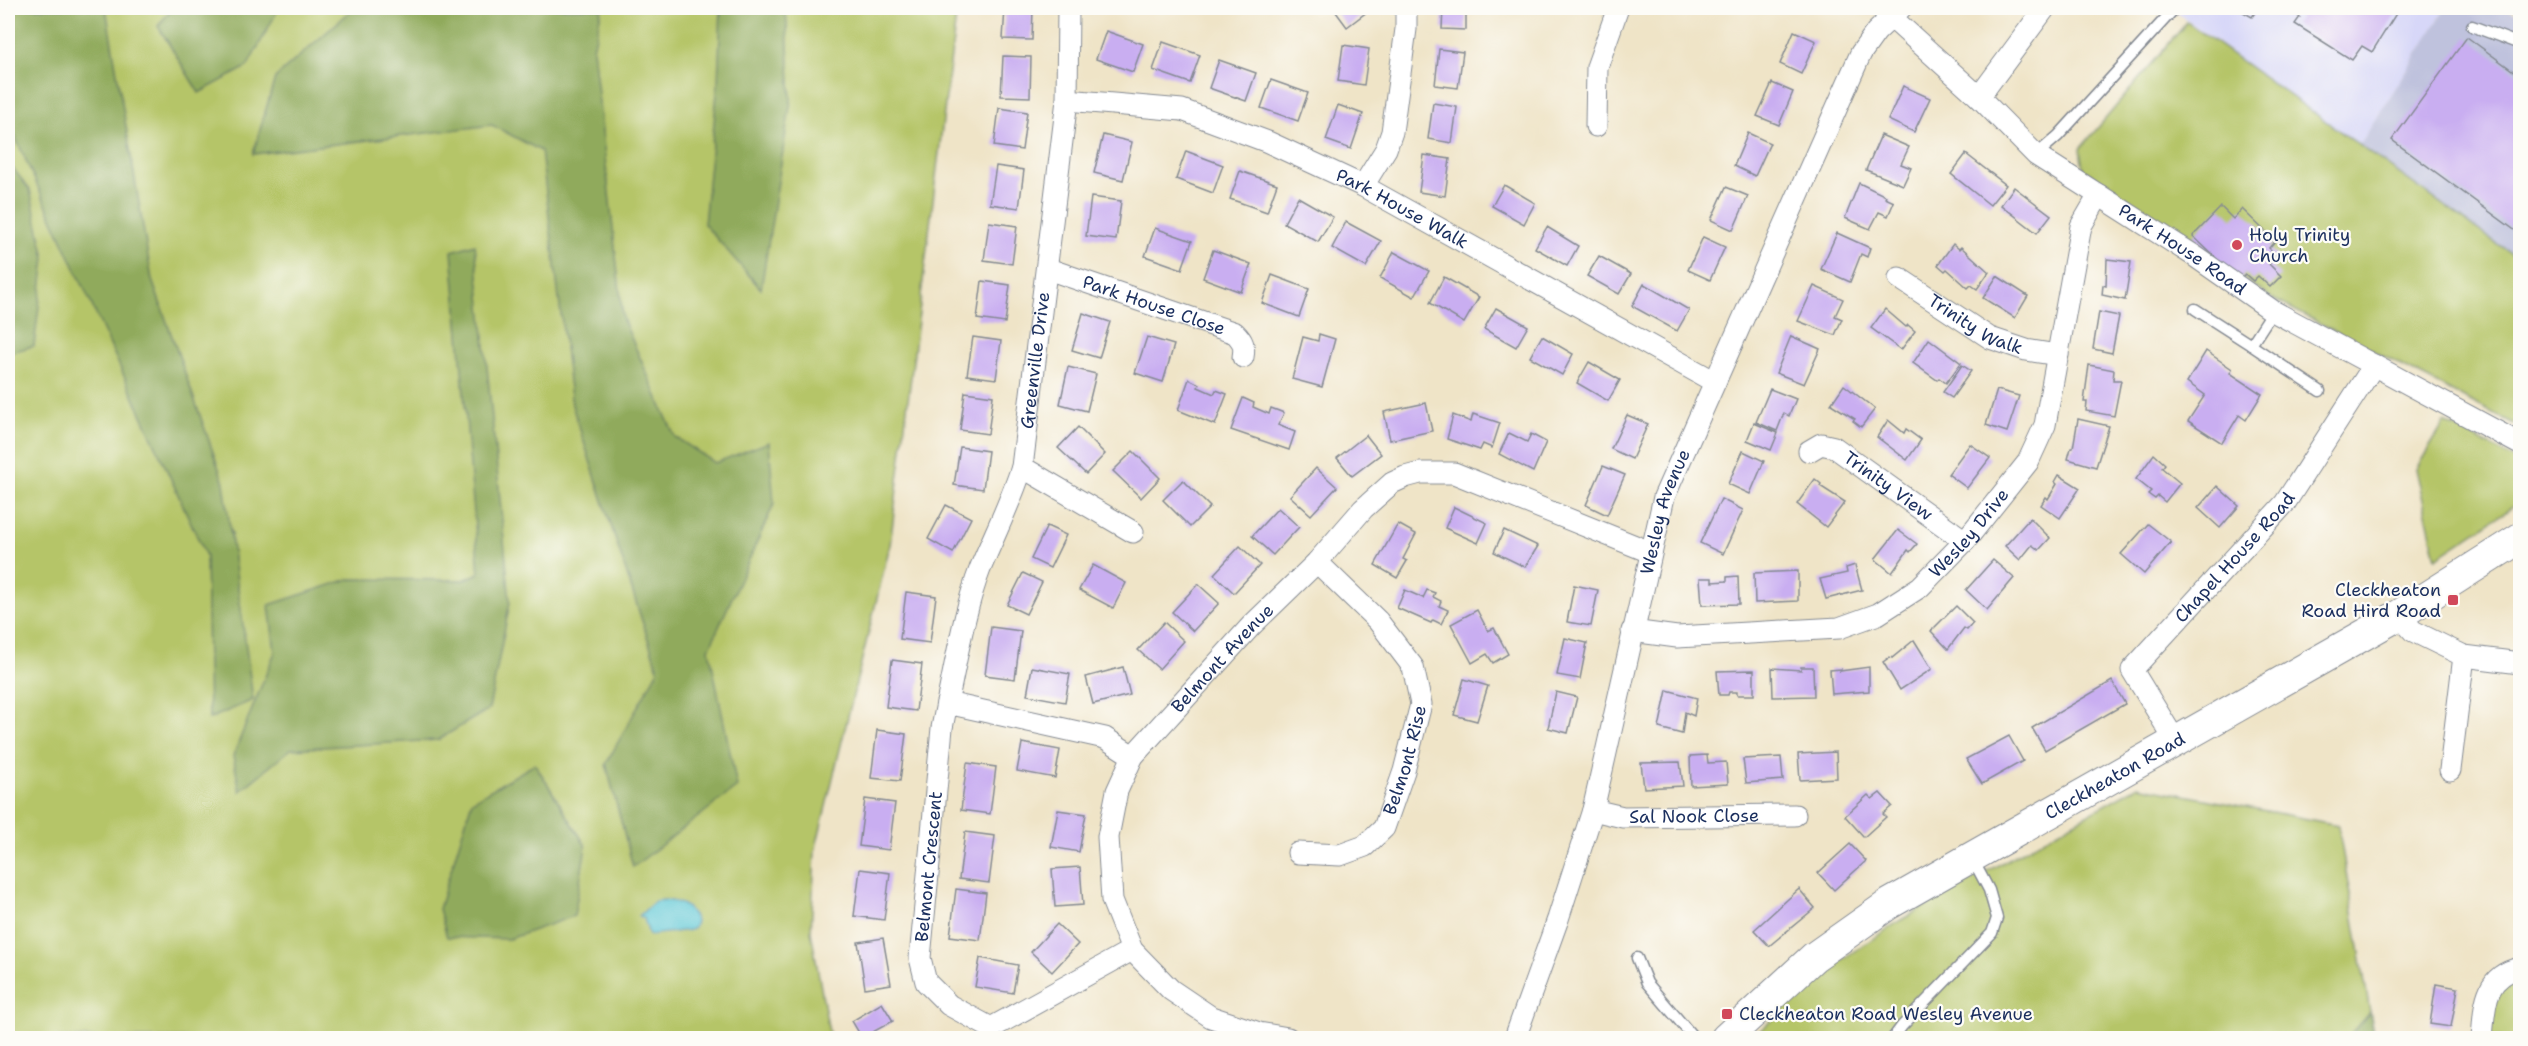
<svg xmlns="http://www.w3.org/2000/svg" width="2528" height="1046" viewBox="0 0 2528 1046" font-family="'Shantell Sans',sans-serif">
<rect width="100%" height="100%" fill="#fdfcf7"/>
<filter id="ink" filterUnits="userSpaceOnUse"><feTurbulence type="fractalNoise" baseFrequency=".0167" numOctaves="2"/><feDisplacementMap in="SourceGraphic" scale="12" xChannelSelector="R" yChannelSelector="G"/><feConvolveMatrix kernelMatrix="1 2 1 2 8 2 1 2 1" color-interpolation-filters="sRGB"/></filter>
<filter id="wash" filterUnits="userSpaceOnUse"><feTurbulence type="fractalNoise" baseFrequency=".008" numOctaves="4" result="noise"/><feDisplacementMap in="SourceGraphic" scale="24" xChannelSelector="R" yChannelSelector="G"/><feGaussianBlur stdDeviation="1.35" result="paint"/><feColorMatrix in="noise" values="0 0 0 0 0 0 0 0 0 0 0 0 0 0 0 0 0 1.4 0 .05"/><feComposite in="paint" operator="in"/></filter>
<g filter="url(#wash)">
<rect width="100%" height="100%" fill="#efe4c7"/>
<path fill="#d7d7f8" d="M2170,8h276l-87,138z"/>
<path fill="#bfc2dd" d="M2446,8h53l21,7v245l-161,-114z"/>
<g fill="#b5c567" stroke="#687a62" stroke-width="1.5">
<path d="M93,8h864l-67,537 -75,306 -4,81 19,106h-822v-946l98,222 127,222 -99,-258z"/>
<path d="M2187,22l333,238v167l-247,-128 -190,-130 -3,-20z"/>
<path d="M2445,422l75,40v40l-84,56 -20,-89z"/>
<path d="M2138,786l200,39 32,187 -23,26h-595l74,-68 75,-50z"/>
<path d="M2520,980v58h-31c3,-26 1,-48 31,-58z"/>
</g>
<g fill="#90aa5c" stroke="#566c5d" stroke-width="1.5">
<path d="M8,8h98l46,272 72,203 29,217 -44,19 -3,-163 -198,-435z"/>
<path d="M172,8h107l-32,59 -48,26 -41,-67z"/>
<path d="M354,8h248l-9,41 30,270 52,118 40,26 54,-21 5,62 -65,145 28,138 -104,80 -27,-103 52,-94 -86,-265 -31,-254 -49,-26 -239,29 22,-76z"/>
<path d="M721,8h65l5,92 -30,189 -57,-65 14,-141z"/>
<path d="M8,162l22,28 15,68 -11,88 -26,7z"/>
<path d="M475,244l35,358 -21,107 -51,31 -147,9 -51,42 -7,-35 42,-104 -6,-47 80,-26 115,1 15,-7 -27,-322z"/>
<path d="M535,764l51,82 -12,70 -65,23 -62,-2 -8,-28 33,-108z"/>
<path d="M2370,1012l5,26h-28z"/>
</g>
<path fill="#5cc7d6" stroke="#3c7b9a" stroke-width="1.5" d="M665,900c16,2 24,5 31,21l-2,6 -4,3 -41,5 -5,-17 -5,-2 16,-15z"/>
<g id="blocks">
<g fill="#c9aef1">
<path d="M1005,8h28l-1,32 -29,-1z"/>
<path d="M1333,8h33l2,3 -21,16z"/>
<path d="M1443,8h23v22l-24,-1z"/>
<path d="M2236,8h22l-6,9z"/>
<path d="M2286,8h104l7,4 -25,40 -10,-6 -10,14 -57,-36 5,-7z"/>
<path d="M1106,31l37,13 -10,28 -37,-13z"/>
<path d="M1794,31l22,10 -15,33 -21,-10z"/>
<path d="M2467,37l53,39v158l-128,-94z"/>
<path d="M1163,42l37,13 -10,28 -37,-13z"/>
<path d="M1343,45l26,4 -5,36 -26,-4z"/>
<path d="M1439,49l24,3 -5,36 -23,-3z"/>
<path d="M1003,56l28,1 -1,40 -29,-1z"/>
<path d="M1219,60l37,13 -10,28 -37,-13z"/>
<path d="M1271,80l37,13 -10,28 -37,-13z"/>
<path d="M1772,83l21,9 -14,33 -22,-9z"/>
<path d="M1903,86l27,12 -16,34 -26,-12z"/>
<path d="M1433,103l24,4 -5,36 -24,-4z"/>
<path d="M1338,105l25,9 -12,35 -25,-9z"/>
<path d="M999,108l28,4 -5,38 -28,-4z"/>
<path d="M1748,133l22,10 -15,33 -21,-10z"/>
<path d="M1103,135l29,7 -9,38 -29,-7z"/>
<path d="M1881,135l28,12 -8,17 10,4 -8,17 -37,-15z"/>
<path d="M1186,151l37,14 -10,28 -37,-14z"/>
<path d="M1966,154l40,31 -16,20 -39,-31z"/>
<path d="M1424,155l26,4 -5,37 -26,-4z"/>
<path d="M996,166l28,4 -5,38 -29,-4z"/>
<path d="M1240,171l37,13 -10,28 -37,-13z"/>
<path d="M1859,183l27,13 -1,2 9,4 -6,14 -9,-4 -9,17 -25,-11z"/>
<path d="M1504,185l31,18 -11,21 -32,-18z"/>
<path d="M1726,187l22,9 -15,34 -22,-10z"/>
<path d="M2014,187l37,28 -14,18 -36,-28z"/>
<path d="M1091,197l30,4 -5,39 -30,-4z"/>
<path d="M1298,197l35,20 -15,25 -34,-19z"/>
<path d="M2221,207l12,12 9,-10 33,32 -6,7 8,8 -8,8 12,12 -11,11 -12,-11 -5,5 -8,-7 -6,6 -46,-44z"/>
<path d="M989,222l28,4 -5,38 -28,-4z"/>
<path d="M1346,222l35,19 -15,26 -34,-19z"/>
<path d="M1547,227l31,19 -11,20 -32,-18z"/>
<path d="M1155,228l37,13 -10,28 -37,-13z"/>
<path d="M1837,233l33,15 -3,9 -6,-3 -11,28 -29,-13z"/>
<path d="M1703,237l22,10 -15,33 -22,-10z"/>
<path d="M1953,244l6,5 2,-2 28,25 -12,17 -6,-4 -3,3 -21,-19 -2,2 -7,-6z"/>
<path d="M1213,250l38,14 -10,28 -38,-14z"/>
<path d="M1394,252l35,19 -15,26 -34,-19z"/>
<path d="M1599,256l32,18 -12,20 -32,-18z"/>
<path d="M2107,259l24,3 -6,38 -23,-5 1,-10 3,1z"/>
<path d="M1272,275l37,14 -10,28 -37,-14z"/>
<path d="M1997,276l31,20 -13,22 -32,-20z"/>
<path d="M1444,277l35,20 -15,26 -34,-20z"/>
<path d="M982,281l28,4 -5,38 -28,-4z"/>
<path d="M1644,284l45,26 -12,21 -45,-25z"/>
<path d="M1814,286l29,13 -8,17 7,3 -7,16 -37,-14z"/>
<path d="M1496,308l32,18 -12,21 -32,-18z"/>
<path d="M1885,309l21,18 2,-2 7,6 -14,19 -30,-22z"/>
<path d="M2099,312l20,4 -7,37 -19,-4z"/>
<path d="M1083,313l27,9 -11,36 -27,-8z"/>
<path d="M1319,334l16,5 -13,48 -30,-8 11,-42 15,4z"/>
<path d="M1542,336l31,18 -11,21 -32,-18z"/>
<path d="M1791,336l29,13 -16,35 -28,-11z"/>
<path d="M973,337l28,4 -5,38 -29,-4z"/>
<path d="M1147,337l27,8 -11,37 -28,-9z"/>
<path d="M1929,339l32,24 -15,20 -7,-5 -2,2 -24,-17z"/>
<path d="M2206,351l26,18 -2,4 32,21 -16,26 -7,-5 -17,28 -34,-22 17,-26 -18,-13z"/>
<path d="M1589,362l31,18 -12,21 -31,-18z"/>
<path d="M1962,365l9,6 -19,27 -9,-6z"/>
<path d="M2089,365l25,5 -1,10h8l-7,36 -28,-5 1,-9h-3z"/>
<path d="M1068,367l28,7 -9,37 -27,-7z"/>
<path d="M1189,379l10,5 -1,3 16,7 2,-4 11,4 -12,31 -37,-15z"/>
<path d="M1844,385l31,24 -14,18 -8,-6 2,-2 -24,-15z"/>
<path d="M1770,389l26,10 -7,17 -5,-3 -7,18 -21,-9z"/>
<path d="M1997,390l22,6 -12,36 -21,-7z"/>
<path d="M965,392l28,4 -5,38 -28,-4z"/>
<path d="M1243,398l11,5 -1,4 16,7 2,-6 13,5 -6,12 17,7 -6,18 -58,-20z"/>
<path d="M1426,403l6,28 -42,9 -6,-28z"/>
<path d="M1473,414l27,9 -8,25 -9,-4 -3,6 -33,-11 6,-24 18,7z"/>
<path d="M1627,415l21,9 -16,35 -21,-10z"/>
<path d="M2078,419l31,7 -13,41 -28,-8 3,-11h2z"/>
<path d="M1888,420l16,13 2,-4 15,11 -14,20 -30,-23z"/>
<path d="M1754,423l24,10 -7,17 -24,-10z"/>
<path d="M1078,427l27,27 -19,20 -28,-26z"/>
<path d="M1509,433l18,9 4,-8 15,8 -13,30 -34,-18z"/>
<path d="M1366,435l15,19 -29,22 -15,-18z"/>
<path d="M1970,444l20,14 -23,30 -19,-14z"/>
<path d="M960,447l28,4 -5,38 -29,-4z"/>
<path d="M1133,451l27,27 -19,20 -28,-27z"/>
<path d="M1743,451l21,10 -14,33 -22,-10z"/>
<path d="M2154,454l11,10 -3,4 18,15 -15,19 -7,-6 -3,3 -7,-5 3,-3 -15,-12z"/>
<path d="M1603,466l22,9 -18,40 -21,-10z"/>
<path d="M1316,468l21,19 -26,28 -21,-19z"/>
<path d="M2059,475l21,13 -20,30 -19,-13 5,-8 2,2 9,-15 -2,-2z"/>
<path d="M1815,479l6,5 -1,2 25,16 -19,25 -29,-23z"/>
<path d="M1183,480l27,27 -20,20 -27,-27z"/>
<path d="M2217,486l22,20 -19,22 -22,-20z"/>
<path d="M1721,499l22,11 -20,44 -23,-11z"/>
<path d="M946,505l25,13 -18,35 -25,-14z"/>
<path d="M1454,507l33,16 -9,20 -33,-15z"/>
<path d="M1278,508l21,19 -26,28 -21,-19z"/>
<path d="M2030,518l20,20 -11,12 -7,-5 -12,15 -15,-14z"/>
<path d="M1398,524l18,10 -13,25 4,2 -10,17 -22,-13z"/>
<path d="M2148,524l23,18 -27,32 -23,-20z"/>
<path d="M1047,526l19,9 -16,33 -19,-9z"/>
<path d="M1504,530l34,16 -13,21 -31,-15z"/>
<path d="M1898,530l19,14 -7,8 -2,-2 -16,23 -17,-14z"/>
<path d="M1240,546l20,19 -26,28 -20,-19z"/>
<path d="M1993,560l21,18 -27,32 -21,-20z"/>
<path d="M1093,565l33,18 -13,25 -34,-18z"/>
<path d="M1855,565l7,25 -36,9 -6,-20 27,-6 -1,-5z"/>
<path d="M1798,571v30l-43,2 -1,-30z"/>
<path d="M1023,573l19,9 -16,32 -19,-9z"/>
<path d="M1738,576l1,28 -37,1 -2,-27h12v4l15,-1v-4z"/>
<path d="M1198,584l21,19 -26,28 -21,-19z"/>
<path d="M1574,585l24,5 -7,36 -24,-4z"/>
<path d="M1405,590l18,8 4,-8 8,3 -2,4 8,4 -2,5 9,4 -7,14 -8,-4 -2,3 -34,-15z"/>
<path d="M906,592l30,4 -6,47 -30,-4z"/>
<path d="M1956,606l17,17 -6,7 -3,-2 -16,21 -17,-18z"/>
<path d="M1477,610l11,21 6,-3 14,26 -15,9 -6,-9 -15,9 -21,-39z"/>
<path d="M1164,622l20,19 -25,28 -21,-19z"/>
<path d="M991,627l30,4 -6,48 -30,-4z"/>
<path d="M1565,638l22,5 -7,36 -23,-4z"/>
<path d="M1914,640l18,29 -32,21 -17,-28 7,-5 2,1z"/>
<path d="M892,660l30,4 -6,47 -30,-4z"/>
<path d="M1032,667l38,7 -5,28 -38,-7z"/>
<path d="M1123,667l7,28 -37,9 -7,-27z"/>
<path d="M1801,667h12l1,29 -41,1 -1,-29 29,2z"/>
<path d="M1869,667v24l-37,3 -2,-24 11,-1 -1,2z"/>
<path d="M1754,670v25h-17v-3h-8l-1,3h-9l-2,-24z"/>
<path d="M1464,679l24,7 -11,35 -23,-6z"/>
<path d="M2112,681l13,23 -80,46 -13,-22z"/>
<path d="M1667,690l30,8 -3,18 -9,-4 -3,22 -23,-6z"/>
<path d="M1556,692l21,5 -9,36 -20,-5z"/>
<path d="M877,730l29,4 -6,47 -29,-3z"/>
<path d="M2009,736l14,25 -41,23 -16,-25z"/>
<path d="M1022,743l38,7 -5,28 -38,-7z"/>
<path d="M1836,752l1,26 -37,2 -2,-26z"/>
<path d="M1707,755l1,8 18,-1 2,22 -37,2 -1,-30z"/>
<path d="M1781,757l2,23 -37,3 -3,-24z"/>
<path d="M1680,762l3,24 -39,2 -3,-25z"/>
<path d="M967,763l29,4 -6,47 -29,-4z"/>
<path d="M1880,793l12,13 -9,8 3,3 -22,20 -19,-21 23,-21 4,4z"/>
<path d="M865,799l30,4 -6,47 -30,-4z"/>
<path d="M1058,810l28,4 -7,38 -28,-5z"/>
<path d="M965,832l30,4 -6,47 -30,-4z"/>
<path d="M1850,844l16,17 -32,29 -16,-17z"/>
<path d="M1080,867l3,38 -28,2 -3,-38z"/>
<path d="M860,869l30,4 -6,47 -30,-4z"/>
<path d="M956,889l30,4 -6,47 -30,-4z"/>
<path d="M1799,889l16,19 -46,38 -15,-16z"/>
<path d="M1057,924l21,20 -26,28 -21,-20z"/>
<path d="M883,938l8,46 -26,4 -7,-46z"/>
<path d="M980,958l38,7 -5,28 -38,-6z"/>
<path d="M2436,984l22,4 -7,39 -21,-3z"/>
<path d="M882,1003l11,18 -31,17 -10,-17z"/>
</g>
</g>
</g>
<g filter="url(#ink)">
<use href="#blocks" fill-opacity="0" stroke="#858a92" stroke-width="1.5"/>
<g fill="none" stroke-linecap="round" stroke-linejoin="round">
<defs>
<g id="lane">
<path d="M2472,26l48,18"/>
<path d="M2036,155l22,-19 117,-128"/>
<path d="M2195,309l56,36"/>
<path d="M2273,311l-22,34 69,46"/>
<path d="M1637,958l10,25 47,55"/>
<path d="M1893,1038l9,-12 90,-93 5,-15 -8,-28 -17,-32"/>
</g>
<g id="street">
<path id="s1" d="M1881,8l98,89 57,58 157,100 80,56 247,133"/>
<path d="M1979,97l66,-89"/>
<path id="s2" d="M1067,100l115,10 86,32 95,44 352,196"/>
<path d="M1596,126l1,-59 21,-59"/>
<path d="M1363,186l23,-37 6,-17 14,-103v-21"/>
<path id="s3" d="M1048,269l187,64c8,8 10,13 8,24"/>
<path id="s4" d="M1899,278l91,60 36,12 32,5"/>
<path id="s5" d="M1809,451l12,-7 13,3 131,94"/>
<path d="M1022,467l111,65"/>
<path d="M2399,615l14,16 51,25 56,7"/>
<path id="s6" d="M1632,631l45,6 162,-9 39,-14 42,-27 45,-46 63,-79 17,-37 36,-199 18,-31"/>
<path id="s7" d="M947,703c10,-45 17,-92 33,-134 14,-34 31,-67 42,-102l45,-367 1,-92"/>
<path id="s8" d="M2176,742l-44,-72 153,-167 89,-138"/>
<path d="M2450,770l14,-114"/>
<path id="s9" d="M1593,810l30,7 172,-2"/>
<path id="s10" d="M1298,853l42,2 25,-9 19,-18 20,-57 17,-67 -8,-37 -35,-46 -61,-59"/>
<path id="s11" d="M1132,950l-141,78 -42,-23 -23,-23 -6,-24 22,-230 5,-25 158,35 28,18"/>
<path id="s12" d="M1288,1038l-29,-5 -48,-16 -40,-27 -39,-40 -20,-50 -4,-63 9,-46 16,-35 118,-130 66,-64 46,-53 29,-26 13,-6 15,-4h34l196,79"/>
<path id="s13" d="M1515,1038l43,-119 35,-109 71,-313 197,-444 15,-21 25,-24"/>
<path d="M2482,1038c3,-31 1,-62 38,-70"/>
</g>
<g id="secondary">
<path id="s14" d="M1726,1038l88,-81 75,-53 510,-289 121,-77"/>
</g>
</defs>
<use href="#lane" stroke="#858a92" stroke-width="13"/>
<use href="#street" stroke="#858a92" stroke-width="23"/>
<use href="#secondary" stroke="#858a92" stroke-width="32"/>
<use href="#lane" stroke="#fff" stroke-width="10"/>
<use href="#street" stroke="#fff" stroke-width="21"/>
<use href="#secondary" stroke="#fff" stroke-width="30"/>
</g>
</g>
<g fill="#d1495b" stroke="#fdfcf7" stroke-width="2">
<circle cx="2237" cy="245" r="6"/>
<rect x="2447" y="594" width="12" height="12" rx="3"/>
<rect x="1721" y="1008" width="12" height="12" rx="3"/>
</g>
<g text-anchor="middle" stroke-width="4.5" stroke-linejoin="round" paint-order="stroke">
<g font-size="18" fill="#1b2f5e" stroke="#fdfcf7">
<text dy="6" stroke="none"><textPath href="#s2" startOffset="357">Park House Walk</textPath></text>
<text dy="6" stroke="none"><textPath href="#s1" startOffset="388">Park House Road</textPath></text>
<text dy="6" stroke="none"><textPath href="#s3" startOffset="112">Park House Close</textPath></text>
<text dy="6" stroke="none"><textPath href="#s4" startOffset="90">Trinity Walk</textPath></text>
<text dy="6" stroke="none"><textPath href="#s7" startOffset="356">Greenville Drive</textPath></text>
<text dy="6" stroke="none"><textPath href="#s5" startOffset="94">Trinity View</textPath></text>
<text dy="6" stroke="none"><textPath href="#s13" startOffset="548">Wesley Avenue</textPath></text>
<text dy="6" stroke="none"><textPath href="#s6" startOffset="372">Wesley Drive</textPath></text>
<text dy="6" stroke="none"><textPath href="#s8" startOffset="237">Chapel House Road</textPath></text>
<text dy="6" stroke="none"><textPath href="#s12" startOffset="519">Belmont Avenue</textPath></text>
<text dy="6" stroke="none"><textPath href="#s10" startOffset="166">Belmont Rise</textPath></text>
<text dy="6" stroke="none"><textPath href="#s14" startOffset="471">Cleckheaton Road</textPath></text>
<text dy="6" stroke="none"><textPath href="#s9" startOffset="102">Sal Nook Close</textPath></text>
<text dy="6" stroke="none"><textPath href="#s11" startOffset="358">Belmont Crescent</textPath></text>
</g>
<g font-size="18" fill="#1b2f5e" stroke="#fdfcf7" text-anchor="start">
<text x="2249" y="241">Holy Trinity<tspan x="2249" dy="21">Church</tspan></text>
<text x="2441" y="596" text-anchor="end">Cleckheaton<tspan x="2441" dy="21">Road Hird Road</tspan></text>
<text x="1739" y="1020">Cleckheaton Road Wesley Avenue</text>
</g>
</g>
<rect width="2528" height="1046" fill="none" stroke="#fdfcf7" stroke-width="30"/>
</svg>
